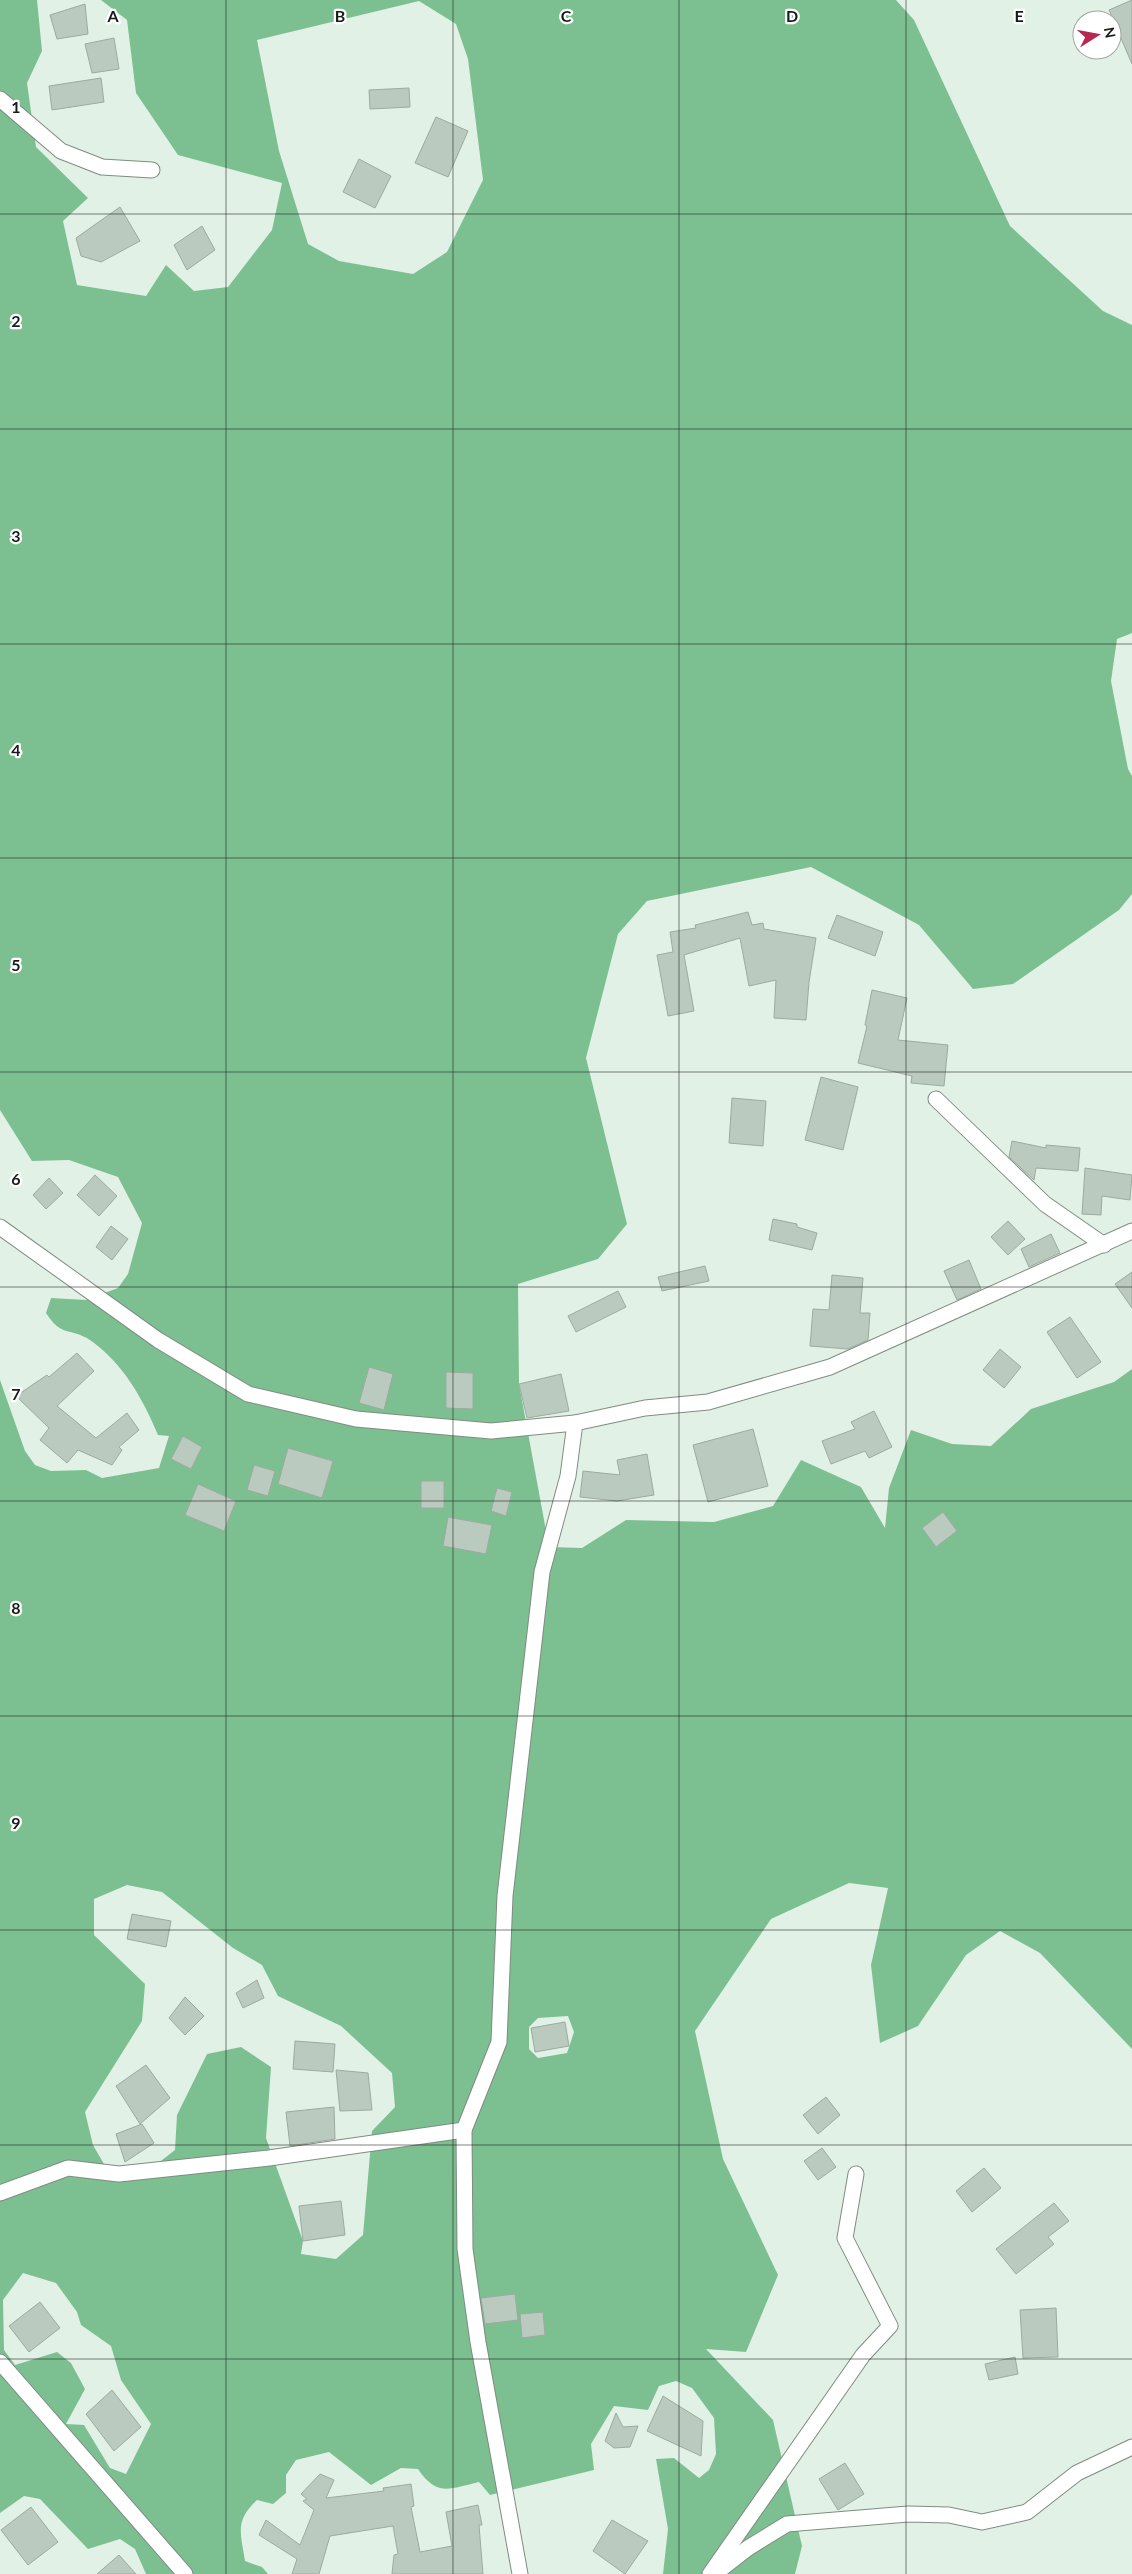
<svg xmlns="http://www.w3.org/2000/svg" width="1132" height="2574" viewBox="0 0 1132 2574" font-family="Lato,sans-serif">
<rect width="100%" height="100%" fill="#e2f1e6"/>
<path fill="#7cc091" fill-rule="evenodd" d="M0,0h37l5,51 -15,32 9,64 52,51 -25,23 14,64 69,11 20,-31 28,26 34,-4 44,-57 10,-47 -104,-28 -42,-62 -9,-73 -26,-20h795l18,20 96,206 93,85 29,14v308l-15,6 -6,42 17,88 4,7v118l-13,16 -106,74 -40,5 -54,-64 -108,-58 -164,34 -29,33 -32,124 41,166 -29,35 -80,25 1,100 30,163 33,1 44,-28 88,2 59,-16 28,-46 60,27 24,41 4,-40 22,-58 41,14 39,2 40,-37 83,-27 18,-13v680l-92,-96 -40,-22 -34,24 -48,71 -38,17 -9,-78 17,-77 -39,-5 -78,36 -76,112 28,128 55,116 -32,77 -40,-3 67,71 29,126 -7,28h-132l5,-45 -12,-70 18,-1 25,20 10,-8 7,-16 -2,-36 -22,-30 -16,-7 -17,5 -11,24 -34,-4 -23,38 3,26 -104,25 -11,-13c-30,7 -42,15 -61,-13l-17,-1 -30,17 -42,-33 -33,8 -10,15v18l-13,11 -16,-4c-23,21 -16,34 -12,61l17,6 6,7h-122l-11,-25 -15,-10 -32,10 -48,-50 -16,-3 -24,17v-1133l25,71 10,14 16,6 35,-1 16,8 57,-10 10,-32 -11,-1c-15,-36 -35,-72 -68,-95 -20,-13 -28,-2 -44,-27l5,-15 35,2 32,-12 10,-14 14,-51 -24,-46 -49,-17 -37,1 -32,-51zM419,1l37,23 12,35 15,121 -36,72 -34,22 -74,-13 -31,-17 -29,-93 -22,-111zM127,1885l35,7 71,56 29,17 16,31 63,30 51,47 3,34 -23,24 -9,104 -27,24 -35,-5 2,-13 -37,-103 5,-71 -30,-20 -34,7 -30,61 -2,35 -27,21 -36,7 -19,-33 -8,-33 57,-91 3,-37 -51,-49v-36zM568,2016l6,16 -7,21 -29,5 -9,-9v-22l9,-9zM23,2273l33,10 21,29 4,13 30,21 10,34 30,44 -25,50 -16,-6 -26,-43 -18,-1 19,-35 -14,-26 -14,-11 -42,13 -11,-15 -1,-50z"/>
<g fill="#bbcabf" stroke="#9caa9f">
<path d="M1132,0v64l-23,-54z"/>
<path d="M85,4l3,30 -31,5 -7,-24z"/>
<path d="M114,38l5,31 -27,4 -7,-29z"/>
<path d="M101,78l3,24 -52,8 -3,-24z"/>
<path d="M409,88l1,19 -40,2 -1,-19z"/>
<path d="M436,117l32,14 -20,46 -33,-14z"/>
<path d="M359,159l32,17 -16,32 -32,-16z"/>
<path d="M120,207l20,34 -39,21 -20,-6 -5,-18z"/>
<path d="M202,226l13,24 -28,20 -13,-25z"/>
<path d="M748,912l4,13 11,-2 1,6 52,9 -7,44 -3,38 -32,-2 2,-38 -27,6 -9,-48 -56,17 10,56 -26,5 -11,-61 16,-3 -3,-20 26,-4 -1,-3z"/>
<path d="M837,915l46,17 -8,24 -47,-18z"/>
<path d="M872,990l35,8 -9,42 50,5 -4,41 -33,-3 1,-7 -54,-13 9,-37 -2,-1z"/>
<path d="M821,1077l37,10 -15,63 -38,-10z"/>
<path d="M732,1098l34,3 -3,45 -34,-3z"/>
<path d="M1012,1141l34,7v-3l34,3 -2,23 -42,-3 -2,12 -25,-23z"/>
<path d="M1085,1168l47,7 -2,25 -28,-4 -1,19 -19,-1z"/>
<path d="M95,1175l22,21 -18,20 -22,-21z"/>
<path d="M49,1178l14,15 -17,16 -13,-14z"/>
<path d="M773,1219l24,5v3l20,6 -5,17 -43,-10z"/>
<path d="M1008,1221l17,18 -17,16 -17,-18z"/>
<path d="M111,1226l17,13 -16,21 -16,-13z"/>
<path d="M1051,1234l9,19 -31,14 -8,-18z"/>
<path d="M969,1260l12,29 -24,11 -13,-29z"/>
<path d="M705,1266l4,15 -47,10 -4,-14z"/>
<path d="M1132,1272v36l-17,-24z"/>
<path d="M832,1275l31,3 -3,35h10l-2,27 -20,9 -38,-3 3,-37 16,1z"/>
<path d="M618,1291l8,16 -50,25 -8,-16z"/>
<path d="M1070,1317l31,45 -24,16 -30,-46z"/>
<path d="M1000,1349l21,18 -17,21 -21,-18z"/>
<path d="M77,1353l17,18 -37,35 39,32 31,-25 12,17 -20,17 3,3 -10,15 -34,-15 -11,13 -27,-23 9,-12 -33,-32 31,-21 2,2z"/>
<path d="M369,1367l24,7 -9,36 -25,-7z"/>
<path d="M446,1372l27,1v36l-27,-1z"/>
<path d="M561,1374l8,37 -42,7 -8,-34z"/>
<path d="M874,1411l18,36 -23,11 -4,-7 -34,13 -9,-23 33,-12 -4,-7z"/>
<path d="M753,1429l15,57 -60,16 -15,-57z"/>
<path d="M183,1436l19,11 -11,22 -20,-10z"/>
<path d="M288,1448l45,13 -11,37 -44,-14z"/>
<path d="M647,1454l7,41 -37,6 -37,-4 3,-26 37,4 -3,-15z"/>
<path d="M254,1465l21,6 -7,25 -21,-6z"/>
<rect x="421" y="1481" width="23" height="27"/>
<path d="M198,1484l38,17 -12,30 -39,-16z"/>
<path d="M497,1488l15,4 -6,24 -15,-5z"/>
<path d="M943,1512l14,19 -21,16 -14,-19z"/>
<path d="M448,1517l44,8 -6,29 -43,-8z"/>
<path d="M132,1914l39,7 -5,26 -39,-8z"/>
<path d="M257,1980l7,18 -21,10 -7,-15z"/>
<path d="M185,1997l19,19 -19,19 -16,-17z"/>
<path d="M565,2022l4,24 -34,6 -4,-24z"/>
<path d="M295,2041l40,3 -2,28 -40,-3z"/>
<path d="M146,2065l24,33 -30,26 -24,-38z"/>
<path d="M336,2070l32,3 4,37 -32,1z"/>
<path d="M826,2097l14,18 -22,19 -15,-19z"/>
<path d="M334,2107l1,32 -45,7 -4,-34z"/>
<path d="M142,2124l12,19 -29,19 -9,-28z"/>
<path d="M822,2148l14,19 -18,13 -14,-19z"/>
<path d="M984,2168l17,20 -29,24 -16,-21z"/>
<path d="M341,2201l4,34 -42,6 -4,-35z"/>
<path d="M1054,2203l15,18 -21,16 6,7 -38,30 -20,-25z"/>
<path d="M515,2294l3,26 -33,4 -4,-26z"/>
<path d="M40,2302l20,26 -31,24 -20,-26z"/>
<path d="M1056,2308l2,49 -35,1 -3,-48z"/>
<path d="M543,2312l2,23 -23,3 -2,-24z"/>
<path d="M1015,2357l3,17 -29,6 -4,-16z"/>
<path d="M112,2390l29,37 -27,24 -28,-37z"/>
<path d="M663,2396l40,25 -2,35 -54,-25z"/>
<path d="M616,2413l7,14 15,-1 -8,21 -16,1 -9,-7z"/>
<path d="M845,2463l19,31 -26,16 -19,-31z"/>
<path d="M320,2474l14,6 -8,18 58,-7 -1,-3 28,-4 3,22 -3,1 9,45 32,-6 -6,-34 32,-7 4,20h-3l4,49h-91l2,-19 4,-1 -5,-28 -63,10 -11,38h-27l5,-15 -38,-24 7,-15 34,25 14,-35 -11,-9 4,-2 -6,-5z"/>
<path d="M31,2507l27,35 -30,23 -27,-35z"/>
<path d="M612,2520l36,21 -23,33 -32,-23z"/>
<path d="M119,2555l17,19h-39z"/>
</g>
<g fill="none" stroke-linecap="round" stroke-linejoin="round">
<defs>
<g id="minor">
<path d="M0,99l61,52 41,16 50,3"/>
<path d="M936,1099l109,105 59,41"/>
<path d="M0,1227l158,113 90,54 108,25 135,12 84,-8 70,-15 63,-6 122,-35 302,-136"/>
<path d="M0,2193l68,-25 51,6 150,-16 195,-28"/>
<path d="M0,2362l185,212"/>
<path d="M716,2573l32,-25 39,-24 121,-10 41,1 33,7 45,-10 50,-39 55,-26"/>
<path d="M520,2574l-42,-232 -13,-93 -1,-119 35,-88 6,-146 37,-324 26,-96 7,-53"/>
<path d="M710,2574l153,-219 27,-29 -45,-88 11,-64"/>
</g>
</defs>
<use href="#minor" stroke="#7f8c82" stroke-width="17"/>
<use href="#minor" stroke="#fff" stroke-width="15"/>
</g>
<path fill="none" stroke="#161c18" stroke-width="1" stroke-opacity="0.55" d="M226,0v2574M453,0v2574M679,0v2574M906,0v2574M0,214h1132M0,429h1132M0,644h1132M0,858h1132M0,1072h1132M0,1287h1132M0,1501h1132M0,1716h1132M0,1930h1132M0,2145h1132M0,2359h1132"/>
<g font-size="16" text-anchor="middle" font-weight="bold" fill="#161c18" stroke="#fff" stroke-width="4.5" stroke-linejoin="round" paint-order="stroke">
<text x="113" y="22">A</text>
<text x="340" y="22">B</text>
<text x="566" y="22">C</text>
<text x="792" y="22">D</text>
<text x="1019" y="22">E</text>
<text x="16" y="113">1</text>
<text x="16" y="327">2</text>
<text x="16" y="542">3</text>
<text x="16" y="756">4</text>
<text x="16" y="971">5</text>
<text x="16" y="1185">6</text>
<text x="16" y="1400">7</text>
<text x="16" y="1614">8</text>
<text x="16" y="1829">9</text>
</g>
<g transform="translate(1097 35) rotate(79)"><circle r="24" fill="#ffffff" stroke="#a2a4a3"/>
<path d="M0-4L9 19L0 12L-9 19Z" fill="#b72750"/>
<text y="-8" font-size="14" font-weight="bold" text-anchor="middle" fill="#161c18">N</text>
</g>
</svg>
